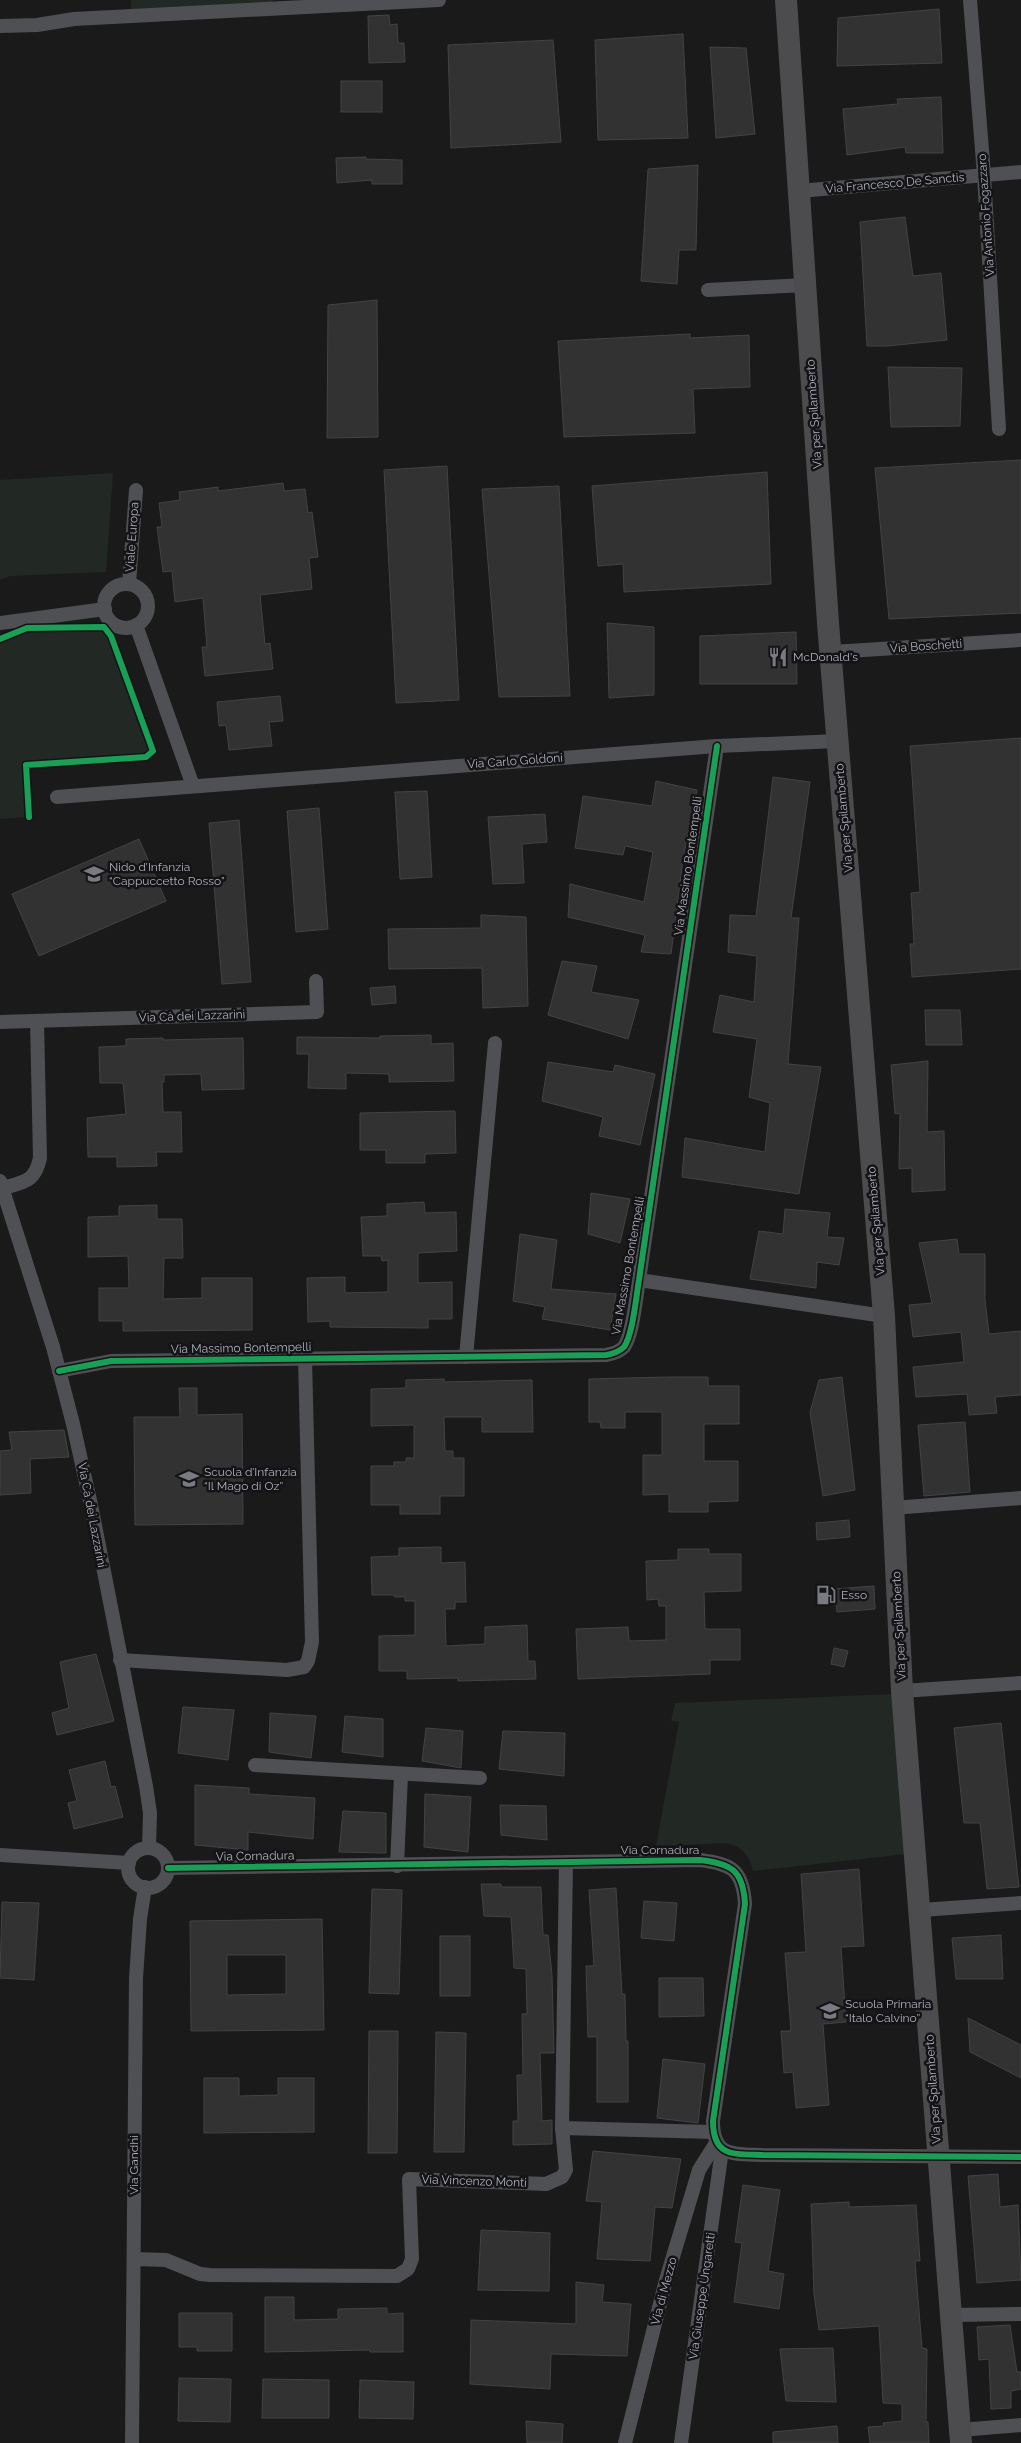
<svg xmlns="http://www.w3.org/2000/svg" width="1021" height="2443" viewBox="0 0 1021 2443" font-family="Raleway,sans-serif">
<rect width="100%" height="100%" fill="#1a1a1a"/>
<g fill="#222924">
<path d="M131,0h142v6l-142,10z"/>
<path d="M113,473l-7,99 -96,4 -10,4v-100z"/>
<path d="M104,627l7,9 42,115 -7,6 -120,8 3,52 -29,2v-180l27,-11z"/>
<path d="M893,1694l13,160 -153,17c-4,-16 -10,-24 -26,-28l-71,3 23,-124 -8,-1 4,-18z"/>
</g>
<g fill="#323233" stroke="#434346" fill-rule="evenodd">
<path d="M939,9l3,54 -105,3 1,-48z"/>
<path d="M389,15l1,10 7,-1 1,19h6l1,19 -36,1 -1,-47z"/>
<path d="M683,34l5,104 -90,2 -3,-100z"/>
<path d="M553,40l8,102 -110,6 -3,-103z"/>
<path d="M710,47l36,1 9,86 -39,4z"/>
<rect x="341" y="81" width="41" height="31"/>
<path d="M941,97l2,56h-37l-1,-6 -58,8 -4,-46 55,-5 -1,-5z"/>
<path d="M366,157v2l36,1v24h-30v-4l-35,3 -1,-25z"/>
<path d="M698,165l-2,85h-17l-2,34 -36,-3 7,-112z"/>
<path d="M905,217l8,59 28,-3 6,67 -60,6h-20l-7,-124z"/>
<path d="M377,300l1,137 -51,1 1,-133z"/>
<path d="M690,334v4l59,-3 1,52 -57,2 2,44 -131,4 -6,-96z"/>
<path d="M888,367l74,1 -2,58 -69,1z"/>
<path d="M1021,460v153l-132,6 -14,-151z"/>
<path d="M447,466l12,234 -63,3 -12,-233z"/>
<path d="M767,472l4,112 -147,8 -1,-28 -25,2 -6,-80z"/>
<path d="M283,483l1,8 21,-2 3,24 4,-1 6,45 -9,1 3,31 -52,6 5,49 5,-1 3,26 -68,7 -3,-29h5l-4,-49 -28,4 -3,-31 -9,1 -6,-45h5l-3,-24 21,-3 -1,-8 39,-5v4z"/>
<path d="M559,486l11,210 -71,1 -17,-208z"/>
<path d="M607,623l47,4v68l-45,3z"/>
<path d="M796,632l1,52h-97v-48z"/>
<path d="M280,696l3,25 -14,1 3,24 -43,4 -3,-25 -7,1 -2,-24z"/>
<path d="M1021,738v231l-109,8 -2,-33h4l-3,-51 9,-1 -10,-146z"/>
<path d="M773,777l37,5 -19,136h8l-11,146 33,3 -22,127 -117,-17 3,-39 80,14 5,-49 -21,-6 8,-58 -44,-7 7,-37 34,7 3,-46 -29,-4 2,-37 26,1z"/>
<path d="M656,781l41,9 -14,69 -12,95 -30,-2 4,-17 -77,-18 2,-33 74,18 9,-50 -28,-6 -2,9 -48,-7 8,-52 69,10z"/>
<path d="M427,791l5,86 -32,2 -5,-87z"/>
<path d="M319,808l9,121 -32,3 -9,-121z"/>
<path d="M545,814l2,28 -25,2 2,39 -31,1 -5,-67z"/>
<path d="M239,820l12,162 -29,2 -13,-161z"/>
<path d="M139,839l27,62 -127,55 -27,-62z"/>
<path d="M481,915l45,2 2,89 -45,2 -1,-40 -93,1 -1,-40 93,-1z"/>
<path d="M562,961l35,5 -6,26 48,8 -11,39 -80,-24z"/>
<path d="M395,986l1,17 -24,2 -2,-17z"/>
<path d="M925,1010h35l2,35h-36z"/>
<path d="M431,1035v9l22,-1 1,38 -65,1v-8l-43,-1v16l-38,-1 1,-34h-12v-17l83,1v-2z"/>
<path d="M163,1038v2l80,-2 1,51 -42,1 -1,-16 -37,1v7h-2l1,30h18l1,40h-26l1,14 -40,1v-10h-29l-1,-39 39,-4 -3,-31h-23l-1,-36 27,-1v-7z"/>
<path d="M928,1061l-1,71 17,-1 1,59 -33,2v-24l-13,1 1,-56 -5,1 -4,-49z"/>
<path d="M548,1062l65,10 2,-7 40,9 -15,71 -41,-9 4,-19 -61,-16z"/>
<path d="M455,1111l1,42 -31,1v9h-39v-13h-26v-37z"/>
<path d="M591,1193l39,6 -10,44 -32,-9z"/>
<path d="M424,1202l1,11 31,-1 1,39 -39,2v30l34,-1v37h-24v9l-98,-1v-6l-22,1 -1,-44 38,-1v16l43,-1v-32l-6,1 -1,-5h-18l-2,-39 26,-1v-12z"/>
<path d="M157,1205v14h25l1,39h-19l-1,41 39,-1v-20h50v52l-129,1v-10h-24v-33h30l-1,-32 -40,1v-40l31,-1v-10z"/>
<path d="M785,1209l45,4 -3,24 17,1 -5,27 -22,-3 -1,26 -66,-9 9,-48 24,3z"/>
<path d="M520,1234l37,6 -6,49 65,5 -6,36 -68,-11 3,-12 -32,-6z"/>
<path d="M957,1239l2,15h26v46l4,34 32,-3v64l-26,2 2,16 -28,2 -2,-21 -51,3 -3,-30 51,-5 -3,-30 -48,5 -4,-32 23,-2 -13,-60z"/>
<path d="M669,1377h39v9h31v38h-35v37h34v40l-30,1v10h-39v-18l-26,1v-40h19v-43h-37v16h-24l-1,-6h-11v-43z"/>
<path d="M842,1377l13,113 -32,6 -13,-84 9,-32z"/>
<path d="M444,1379v3l88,-2 1,52h-51v-15h-38l1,34h8v7h11v38h-24v18h-40v-9h-29v-39h23v-4h12v-4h8v-33l-43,1v-37l35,-1v-8z"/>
<path d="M179,1388h18v27l45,-1 1,110 -108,1 -1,-108h46z"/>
<path d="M965,1422l5,70 -46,4 -6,-71z"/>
<path d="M64,1430l5,27 -39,2 1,34 -31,2v-44l12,-1 -3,-18z"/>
<path d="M849,1520l1,17 -33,3 -1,-17z"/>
<path d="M441,1547v16l24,-1 1,40h-11v7h-10l1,37 39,-2v-17l42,-2 1,36h7l1,18 -78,2v-3l-51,1v-8h-28v-35l36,-1v-34h-10v-4h-10l-1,-2h-22l-1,-38 28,-1v-8z"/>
<path d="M678,1549h31v5h32v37l-37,1 1,37h35v31h-30v14l-132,5 -2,-50 52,-2 1,14 37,-1v-34h-7l-1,-7 -11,1 -1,-39 32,-1z"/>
<path d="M874,1586l1,23 -38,3 -2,-23z"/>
<path d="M834,1648l14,3 -4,16 -13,-3z"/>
<path d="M96,1654l18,67 -57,14 -5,-22 17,-5 -9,-46z"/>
<path d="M183,1707l51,3 -6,50 -50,-7z"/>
<path d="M270,1713l46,3 -5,42 -42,-6z"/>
<path d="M345,1716l38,3v38l-41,-5z"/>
<path d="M1001,1723l18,164 -32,2 -7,-66h-16l-10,-95z"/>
<path d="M426,1728l37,3 -2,37 -39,-7z"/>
<path d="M503,1731l62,2 -1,43 -65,-7z"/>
<path d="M105,1761l6,26 4,-1 8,31 -49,12 -6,-26 9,-2 -8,-31z"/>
<path d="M195,1785l54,3v6l66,4 -2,41 -65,-7v18l-53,-5z"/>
<path d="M425,1794l46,3 -3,55 -44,-5z"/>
<path d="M500,1805l46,1 1,34 -46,-5z"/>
<path d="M343,1811l43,2v40l-47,-1z"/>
<path d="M859,1869l5,77 -23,1 5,75 -23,2 6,81 -33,3 -3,-36 -9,1 -3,-42h10l-6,-78 21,-1 -5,-78z"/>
<path d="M481,1884h20v3h40l2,48h5l4,40 2,78h-14l2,68 10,-1v24l-39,1v-24h5l-1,-46h6l-1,-61h5l-1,-45 -12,-1 -3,-51 -27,-1z"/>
<path d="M616,1888l6,106h3l1,47h2v61h-31v-65h-9l-2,-71h8l-5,-76z"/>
<path d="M372,1889l30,1 -3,104 -30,-1z"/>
<path d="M644,1901l33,2 -3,38 -33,-3z"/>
<path d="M2,1902l37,1 -5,77 -34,-2z"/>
<path d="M322,1919l2,111 -133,1 -1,-110zM227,1955h59v39l-59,1z"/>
<path d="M1001,1935l2,44h-47l-4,-41z"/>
<rect x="440" y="1936" width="30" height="60"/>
<path d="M659,1978h44l1,38 -45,1z"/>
<path d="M968,2018l53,27v33l-51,-26z"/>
<path d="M369,2031h29l-1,122h-29z"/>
<path d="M436,2032l30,1 -2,119h-30z"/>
<path d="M663,2059l42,5 -7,59 -41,-5z"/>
<path d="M204,2078h35v18l39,-1v-17h36v54l-110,1z"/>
<path d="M593,2151l88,8 -9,49 -17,-1 -5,54 -53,-2 5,-57 -16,-1z"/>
<path d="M998,2174l2,33 18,-2 3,75 -44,3 -9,-107z"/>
<path d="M743,2185l37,5 -12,81 16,3 -5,35 -45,-7 8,-59 -7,-1z"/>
<path d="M849,2202v5l67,-2 4,56h-5l7,87 5,1 -1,73h2l1,21h-59l-2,-16 16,-1 -1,-3 19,-2v-17l-19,-1 -4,-77 -60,4 -5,-36 -3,-90z"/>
<path d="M481,2230l69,3 -1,58 -71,-1z"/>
<path d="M576,2282l28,3 -2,17 29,2 -4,52 -76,-2 -1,35 -80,-5 1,-64 105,4z"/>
<path d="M265,2297h29v23l44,-1v-10l49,-1v6l16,-1v39h-33v-2l-105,2z"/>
<path d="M179,2313h53v38h-35v-4h-18z"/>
<path d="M1010,2325l7,47h4v17l-10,2v17l-20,1 -2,-50 -10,1 -2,-33z"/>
<path d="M833,2348l3,54 -50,-1 -6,-52z"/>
<path d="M179,2378l52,1 -1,43 -52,-1z"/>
<path d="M263,2379l66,1v38h-67z"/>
<path d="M360,2380l54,2 -1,37 -54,-1z"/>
<path d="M526,2421l37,3 -1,19h-35z"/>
<path d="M837,2426l1,17h-65v-11z"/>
</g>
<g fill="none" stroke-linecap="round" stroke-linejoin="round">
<g stroke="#4f5053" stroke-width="14">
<path d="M970,0l14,175 15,254"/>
<path d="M0,26l37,-1 37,-6 365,-19"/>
<path d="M799,191l222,-19"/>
<path d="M708,290l97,-5"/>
<path d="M129,584l7,-94"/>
<circle cx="126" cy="606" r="22"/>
<path d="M0,623l105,-14"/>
<path d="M136,625l57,161"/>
<path d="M832,652l189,-12"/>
<path d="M57,797l660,-51 121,-5"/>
<path d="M0,1022l317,-10 -1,-31"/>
<path d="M0,1181l53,166 20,77 18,81 55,281 4,27 -1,35"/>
<path d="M3,1188c21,-6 32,-6 37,-30l-3,-137"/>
<path d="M639,1280l245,36"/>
<path d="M466,1357l29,-314"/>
<path d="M59,1371l52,-10 495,-6c6,-1 13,-3 18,-8 9,-13 12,-50 15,-67l78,-534"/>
<path d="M893,1508l128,-10"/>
<path d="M120,1660l167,10 17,-3 4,-6 4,-19 -7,-283"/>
<path d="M902,1691l119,-8"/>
<path d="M255,1765l225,13"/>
<circle cx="148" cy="1868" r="20"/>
<path d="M0,1855l129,8"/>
<path d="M397,1866l4,-91"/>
<path d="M168,1868l532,-8c32,4 43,10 45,44l-32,217c0,36 20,33 49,34l259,2"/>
<path d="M921,1910l100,-7"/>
<path d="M562,2128l151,4"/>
<path d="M134,2259l32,1 34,14 10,1 187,1 11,-7 4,-10 -3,-80 137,5 16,-7 4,-7 -4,-42 4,-266"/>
<path d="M951,2315l70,-1"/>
<path d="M960,2430l61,-5"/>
<path d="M132,2443l4,-465 4,-59 5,-32"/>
<path d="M625,2443l41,-163 33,-110 17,-27"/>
<path d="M681,2443l41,-293"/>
</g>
<path stroke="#4c4c4f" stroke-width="22" d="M786,0l42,623 56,693 18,375 59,752"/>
<defs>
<g id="cycleway">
<path d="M0,639l27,-11 77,-1 7,9 42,115 -7,6 -120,8 3,52"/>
<path d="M59,1371l52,-10 495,-6c6,-1 13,-3 18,-8 9,-13 12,-50 15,-67l78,-534"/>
<path d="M168,1868l532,-8c32,4 43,10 45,44l-32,217c0,36 20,33 49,34l259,2"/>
</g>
</defs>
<use href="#cycleway" stroke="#141416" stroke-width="9"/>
<use href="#cycleway" stroke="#1a9f57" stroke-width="6"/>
</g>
<defs>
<symbol id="restaurant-bare" viewBox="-9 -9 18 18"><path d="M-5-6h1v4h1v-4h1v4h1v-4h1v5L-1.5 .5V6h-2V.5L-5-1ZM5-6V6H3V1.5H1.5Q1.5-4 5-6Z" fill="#7a7b82" stroke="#141416" stroke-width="2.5" paint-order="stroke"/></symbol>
<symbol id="school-bare" viewBox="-9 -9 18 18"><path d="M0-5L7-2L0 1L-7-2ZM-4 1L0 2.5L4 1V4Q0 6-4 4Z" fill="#7a7b82" stroke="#141416" stroke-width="2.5" paint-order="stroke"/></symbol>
<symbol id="fuel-bare" viewBox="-9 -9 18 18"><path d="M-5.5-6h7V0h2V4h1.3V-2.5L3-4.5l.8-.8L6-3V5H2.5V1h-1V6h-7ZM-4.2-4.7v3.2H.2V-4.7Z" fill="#7a7b82" stroke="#141416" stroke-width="2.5" paint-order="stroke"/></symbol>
</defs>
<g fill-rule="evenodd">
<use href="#restaurant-bare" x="764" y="643" width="28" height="28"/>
<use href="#school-bare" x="80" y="860" width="28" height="28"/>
<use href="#school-bare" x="175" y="1465" width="28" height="28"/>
<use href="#fuel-bare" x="812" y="1581" width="28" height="28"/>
<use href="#school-bare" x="816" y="1997" width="28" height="28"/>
</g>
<g text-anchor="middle" stroke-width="5" stroke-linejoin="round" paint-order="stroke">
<g font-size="12" fill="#adafba" stroke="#141416">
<text transform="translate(895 183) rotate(-5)" y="4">Via Francesco De Sanctis</text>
<text transform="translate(986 215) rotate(-94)" y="4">Via Antonio Fogazzaro</text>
<text transform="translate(814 414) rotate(-94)" y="4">Via per Spilamberto</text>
<text transform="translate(132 537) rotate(-86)" y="4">Viale Europa</text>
<text transform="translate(926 646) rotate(-4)" y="4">Via Boschetti</text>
<text transform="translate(515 761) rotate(-4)" y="4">Via Carlo Goldoni</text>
<text transform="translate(844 818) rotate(-95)" y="4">Via per Spilamberto</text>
<text transform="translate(688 866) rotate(-82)" y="4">Via Massimo Bontempelli</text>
<text transform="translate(192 1016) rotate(-2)" y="4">Via Cà dei Lazzarini</text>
<text transform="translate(876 1221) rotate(-95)" y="4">Via per Spilamberto</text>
<text transform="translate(628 1266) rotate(-80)" y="4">Via Massimo Bontempelli</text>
<text transform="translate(241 1348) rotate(-1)" y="4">Via Massimo Bontempelli</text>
<text transform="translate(92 1515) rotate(79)" y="4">Via Cà dei Lazzarini</text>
<text transform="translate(899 1626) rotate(-93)" y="4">Via per Spilamberto</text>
<text x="660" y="1854">Via Cornadura</text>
<text transform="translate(255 1856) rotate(-1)" y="4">Via Cornadura</text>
<text transform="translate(933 2089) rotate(-94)" y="4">Via per Spilamberto</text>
<text transform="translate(134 2165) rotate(-90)" y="4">Via Gandhi</text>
<text transform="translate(474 2181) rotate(2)" y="4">Via Vincenzo Monti</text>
<text transform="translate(664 2291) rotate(-75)" y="4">Via di Mezzo</text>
<text transform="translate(702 2296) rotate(-82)" y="4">Via Giuseppe Ungaretti</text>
</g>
<g font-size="12" fill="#adafba" stroke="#141416" text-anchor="start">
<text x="793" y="661">McDonald's</text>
<text x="109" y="871">Nido d’Infanzia<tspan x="109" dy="14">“Cappuccetto Rosso”</tspan></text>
<text x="204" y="1476">Scuola d’Infanzia<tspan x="204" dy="14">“Il Mago di Oz”</tspan></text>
<text x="841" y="1599">Esso</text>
<text x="845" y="2008">Scuola Primaria<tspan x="845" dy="14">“Italo Calvino”</tspan></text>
</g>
</g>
</svg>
